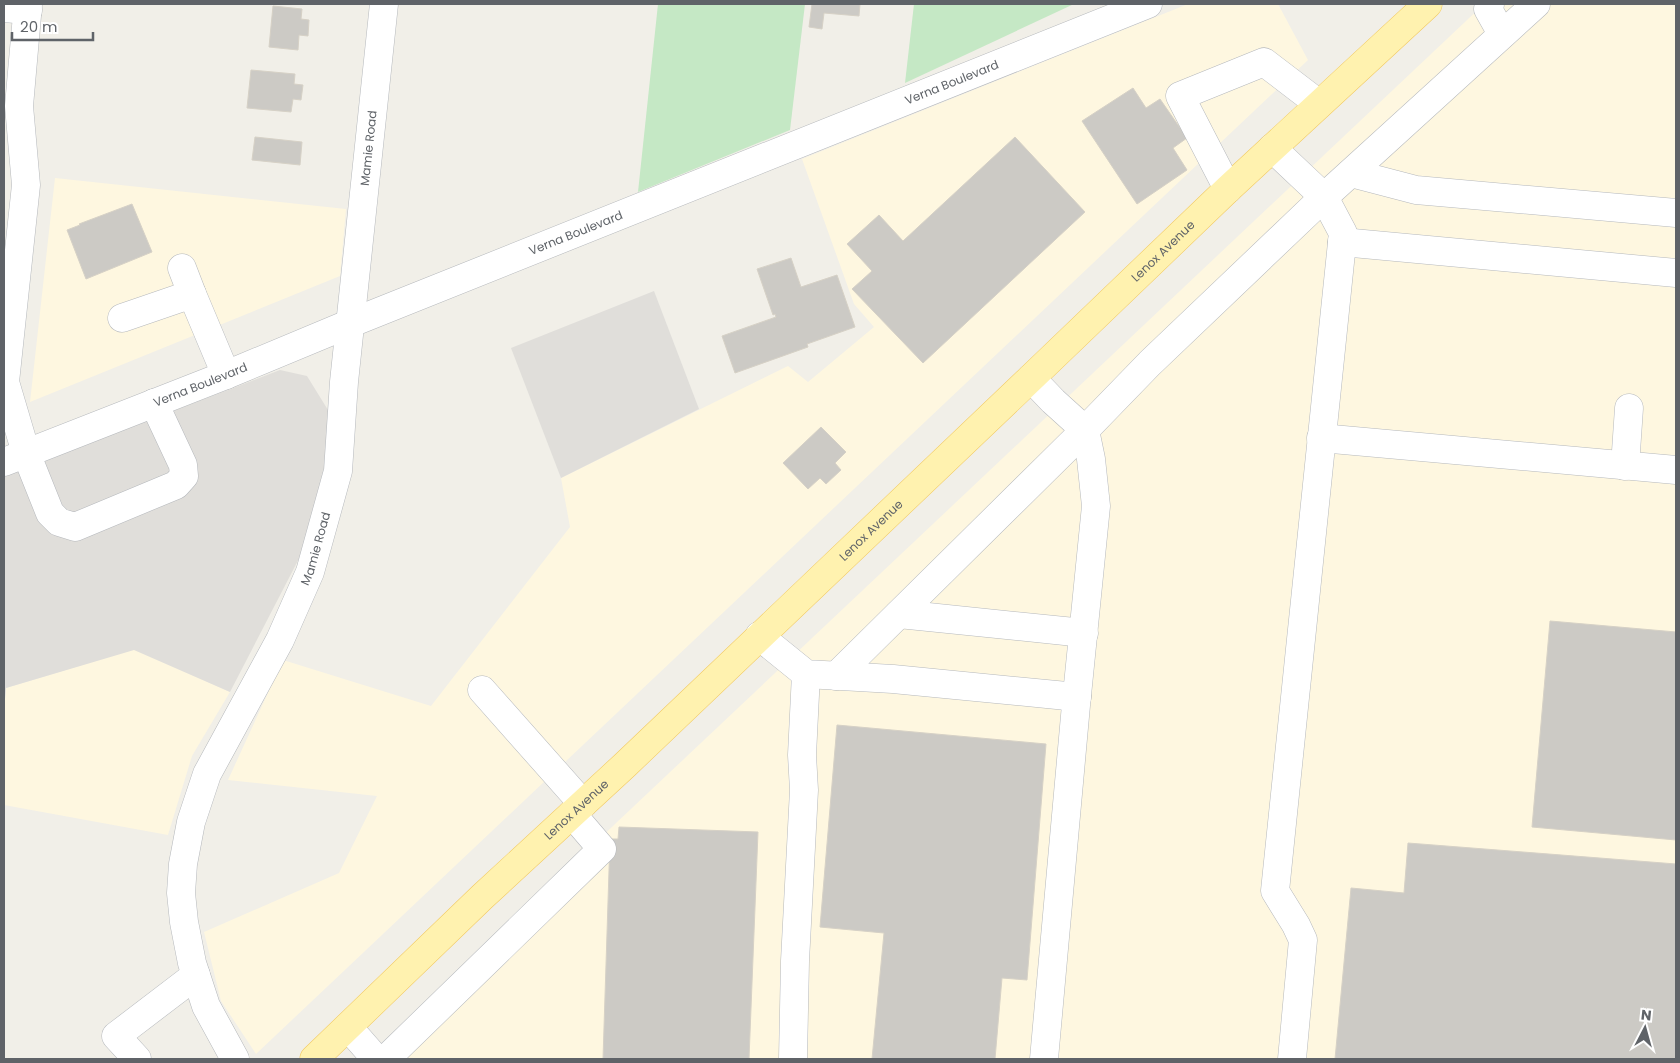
<svg xmlns="http://www.w3.org/2000/svg" width="1680" height="1063" viewBox="0 0 1680 1063" font-family="Poppins,sans-serif">
<rect width="100%" height="100%" fill="#f1efe8"/>
<g fill="#fef7e0">
<path d="M1188,4h90l30,56 -1052,994 -35,-53 -17,-69 135,-59 38,-77 -149,-16 55,-120 148,46 139,-179 -9,-49 227,-112 20,16 66,-55 -20,-23 -52,-145z"/>
<path d="M1484,4h192v1055h-1310z"/>
<path d="M55,178l291,31 -6,67 -310,126z"/>
<path d="M135,649l95,43 -38,64 -24,79 -164,-30v-95l2,-22z"/>
</g>
<g fill="#e0deda">
<path d="M654,291l45,118 -138,69 -50,-130z"/>
<path d="M280,370l27,6 21,34v57l-22,78 -76,147 -96,-42 -128,38 -2,22v-234z"/>
</g>
<g fill="#c5e8c5">
<path d="M658,4h147l-15,126 -152,62z"/>
<path d="M914,4h160l-169,79z"/>
</g>
<g fill="#cccac5" stroke="#d6d1c6">
<path d="M812,4h48l-1,12 -35,-3 -2,16 -13,-2z"/>
<path d="M273,6l29,3 -1,10 8,1 -1,16 -9,-1 -1,15 -29,-3z"/>
<path d="M251,70l44,4 -1,10 9,1 -2,15 -8,-1 -2,13 -44,-4z"/>
<path d="M1133,88l13,20 14,-9 27,39 -14,10 14,22 -50,34 -55,-83z"/>
<path d="M255,137l47,5 -2,23 -48,-5z"/>
<path d="M1015,137l70,75 -162,151 -71,-74 20,-18 -25,-27 32,-29 24,26z"/>
<path d="M132,204l20,48 -66,27 -19,-49 13,-5 -1,-1z"/>
<path d="M791,258l10,29 36,-12 18,52 -48,17 1,3 -73,26 -13,-37 54,-19 -1,-3 -2,1 -16,-46z"/>
<path d="M821,427l25,25 -11,11 6,7 -15,14 -6,-6 -12,11 -25,-26z"/>
<path d="M1550,621l126,11v208l-144,-13z"/>
<path d="M837,725l209,19 -19,236 -25,-2 -7,81h-123l12,-126 -64,-6z"/>
<path d="M619,827l139,5 -9,227h-146l7,-220h8z"/>
<path d="M1408,843l268,21v195h-341l16,-171 53,5z"/>
</g>
<g fill="none" stroke-linecap="round" stroke-linejoin="round">
<defs>
<g id="minor">
<path d="M28,4l-9,102 7,79 -21,197 21,71 24,60 9,9 16,5 101,-42 8,-9 -1,-11 -29,-62"/>
<path d="M1490,4l-2,5 14,25"/>
<path d="M4,8l24,2"/>
<path d="M1272,148l52,49 19,36 -68,658 21,34 7,15 -11,119"/>
<path d="M1351,173l65,17 260,23"/>
<path d="M1228,189l-48,-93 84,-34 55,42"/>
<path d="M1342,242l334,31"/>
<path d="M182,268l10,26"/>
<path d="M122,318l70,-24 34,81"/>
<path d="M1031,378l22,23 32,29 6,29 5,47 -20,199 -32,354"/>
<path d="M1321,438l355,32"/>
<path id="s1" d="M4,462l222,-87 125,-52 797,-319"/>
<path d="M1625,466l4,-58"/>
<path d="M899,614l185,19"/>
<path d="M759,636l47,38 87,5 184,18"/>
<path d="M836,676l249,-246 65,-67 174,-166 212,-193"/>
<path d="M482,690l101,114"/>
<path d="M348,1027l28,32"/>
<path d="M137,1059l-21,-23 80,-61"/>
<path id="s2" d="M235,1059l-29,-53 -14,-43 -8,-41 -3,-29 2,-29 8,-42 16,-48 73,-134 30,-68 28,-101 6,-89 40,-378"/>
<path d="M386,1059l216,-210 -30,-35"/>
<path d="M793,1059l2,-98 9,-171 -2,-35 4,-81"/>
</g>
<g id="major">
<path id="s3" d="M314,1059l168,-162 143,-132 406,-387 197,-189 200,-185"/>
</g>
</defs>
<use href="#minor" stroke="#b5b8bc" stroke-width="29"/>
<use href="#major" stroke="#f2c960" stroke-width="29"/>
<use href="#minor" stroke="#fff" stroke-width="28"/>
<use href="#major" stroke="#fff2af" stroke-width="28"/>
</g>
<g text-anchor="middle" stroke-width="4.5" stroke-linejoin="round" paint-order="stroke">
<g font-size="12" fill="#5f6368" stroke="#fff">
<text dy="4" stroke="none"><textPath href="#s1" startOffset="1021">Verna Boulevard</textPath></text>
<text dy="4" stroke="none"><textPath href="#s2" startOffset="955">Mamie Road</textPath></text>
<text dy="4" stroke="none"><textPath href="#s1" startOffset="616">Verna Boulevard</textPath></text>
<text dy="4" stroke="none"><textPath href="#s3" startOffset="1172">Lenox Avenue</textPath></text>
<text dy="4" stroke="none"><textPath href="#s1" startOffset="211">Verna Boulevard</textPath></text>
<text dy="4" stroke="none"><textPath href="#s3" startOffset="768">Lenox Avenue</textPath></text>
<text dy="4" stroke="none"><textPath href="#s2" startOffset="550">Mamie Road</textPath></text>
<text dy="4" stroke="none"><textPath href="#s3" startOffset="362">Lenox Avenue</textPath></text>
</g>
</g>
<rect width="1680" height="1063" fill="none" stroke="#5f6368" stroke-width="10"/>
<g transform="translate(1645 1028) rotate(6)" stroke="#ffffff" stroke-width="4" paint-order="stroke">
<path d="M0-4L9 19L0 12L-9 19Z" fill="#5f6368"/>
<text y="-8" font-size="14" font-weight="bold" text-anchor="middle" fill="#5f6368">N</text>
</g>
<path d="M12 32v8h81v-8" fill="none" stroke="#5f6368" stroke-width="2.5"/>
<text x="20" y="32" font-size="15" fill="#5f6368" stroke="#ffffff" stroke-width="4" paint-order="stroke">20 m</text>
</svg>
